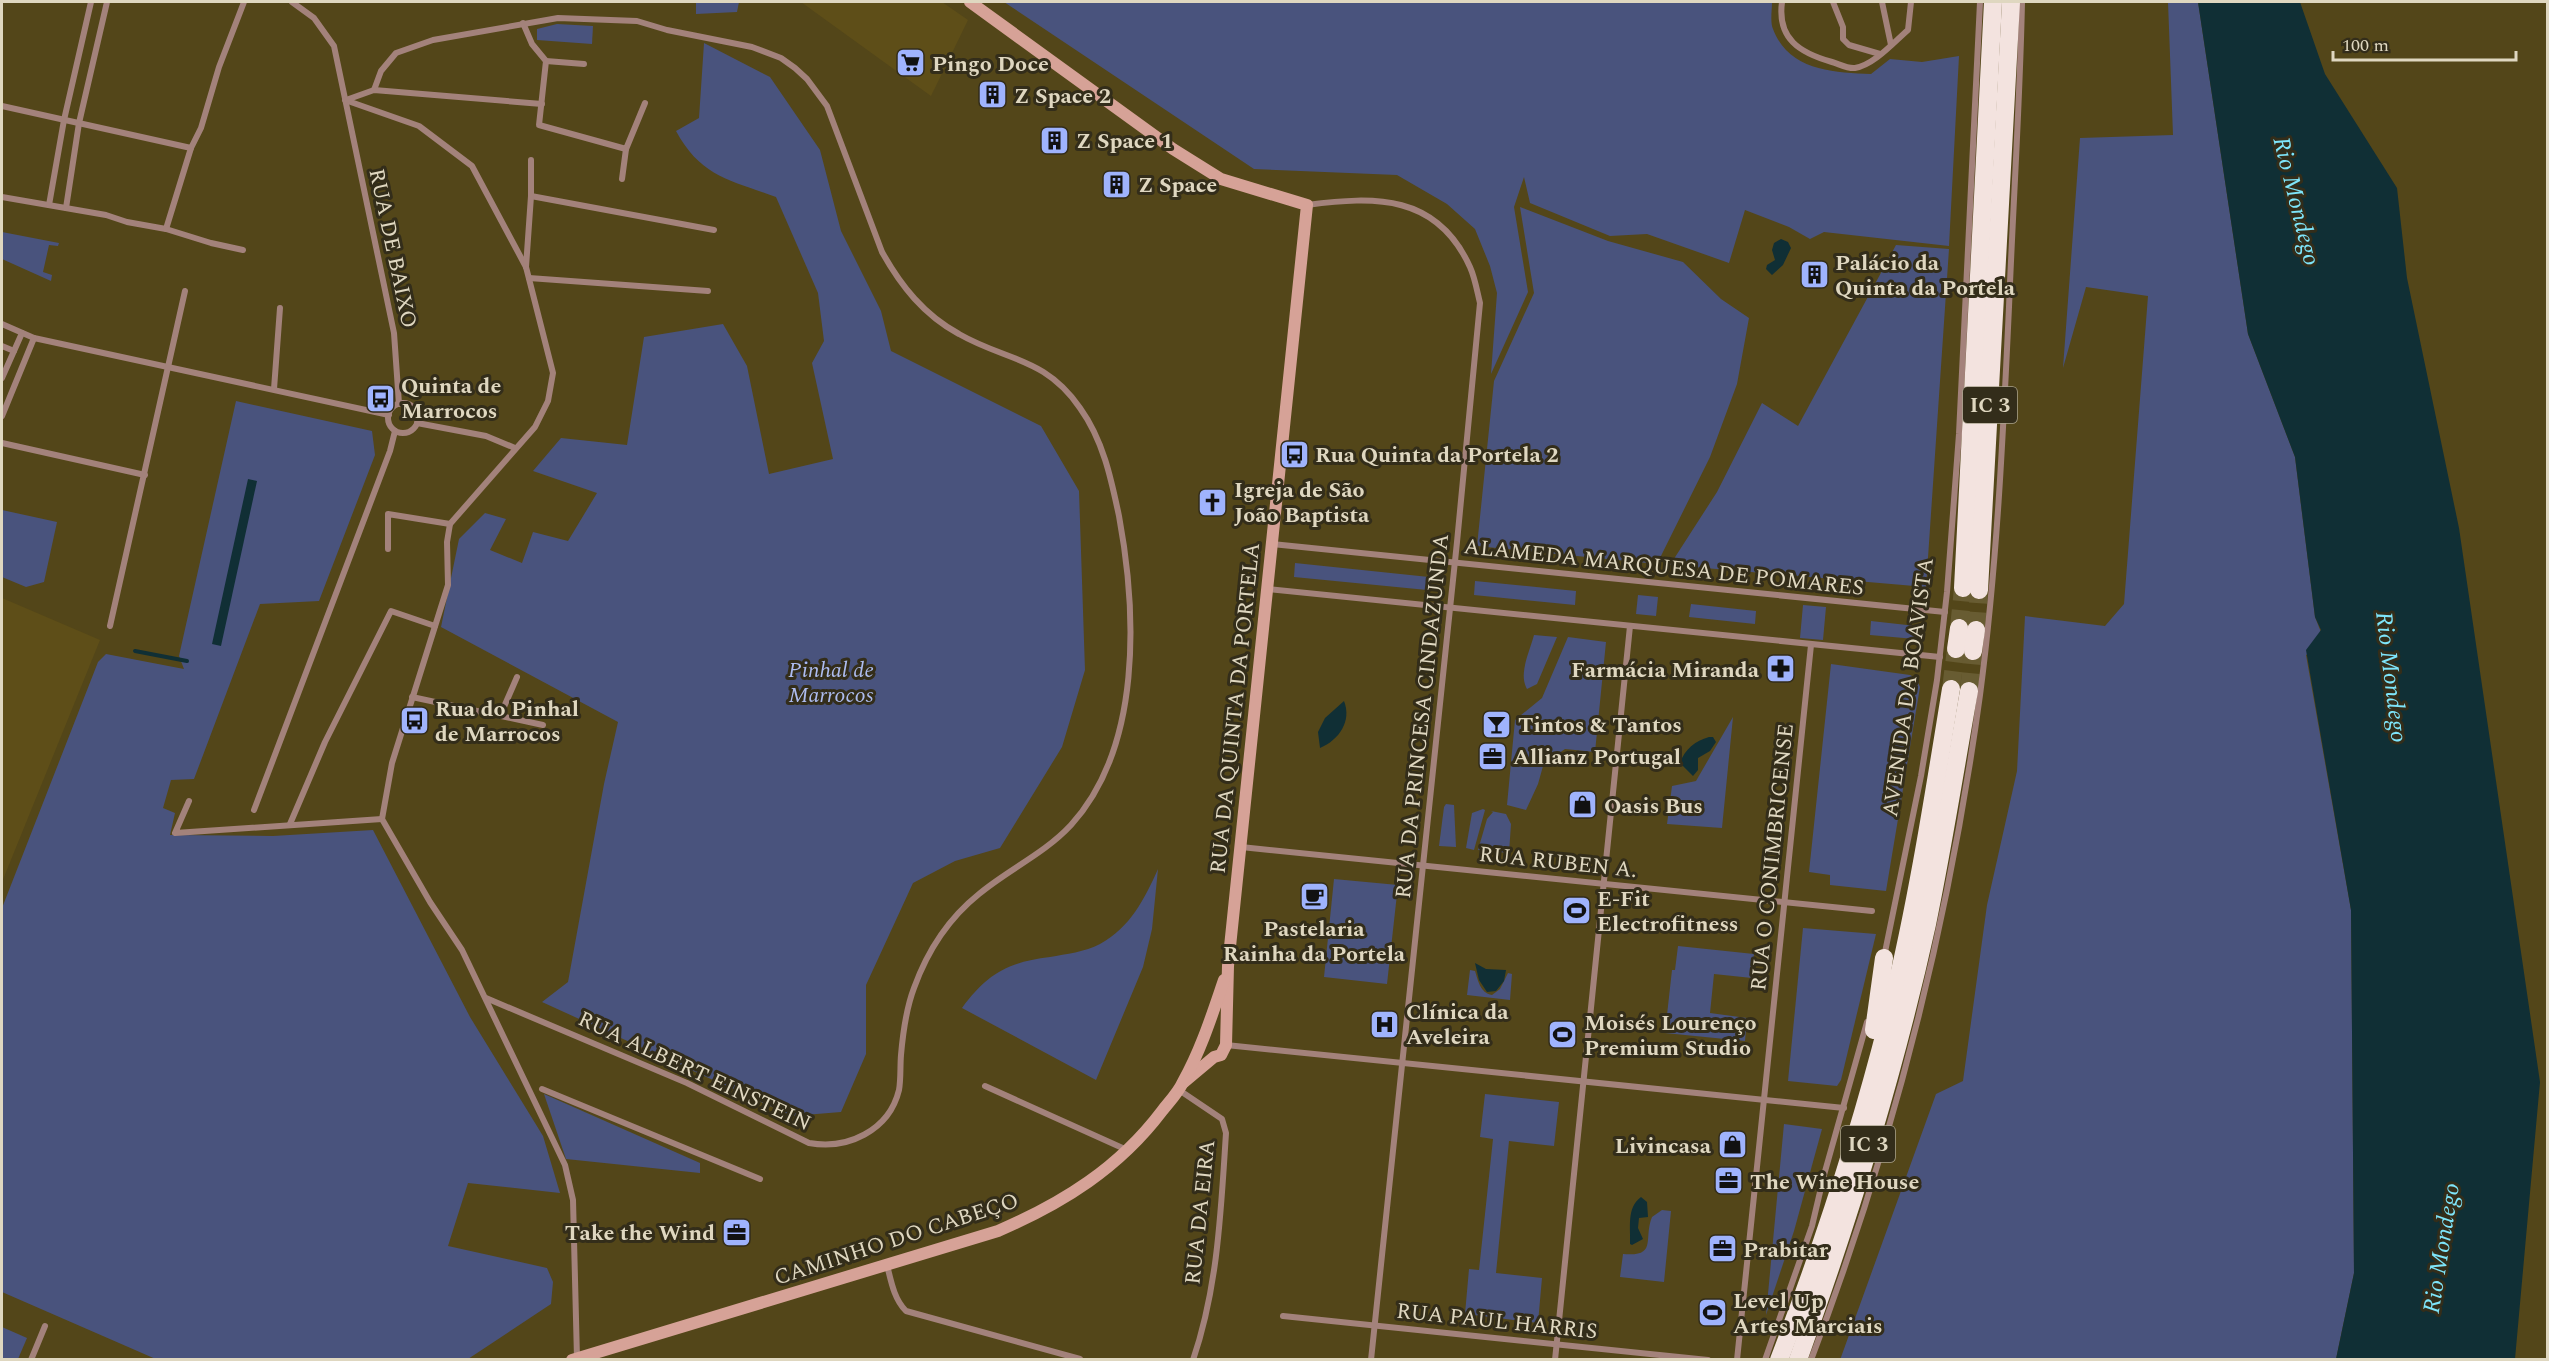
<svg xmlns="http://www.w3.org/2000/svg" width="2549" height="1361" viewBox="0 0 2549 1361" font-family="Spectral,serif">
<rect width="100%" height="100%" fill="#534619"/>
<g fill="#5e4e18">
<path d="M801,2h141l26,18 -37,76z"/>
<path d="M2,598l98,42 -98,242z"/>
</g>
<g fill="#49537d">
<path d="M696,2h43l-2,10 -41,2z"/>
<path d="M1004,2h768c0,8 -2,20 1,27 16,42 60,43 98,45l19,-15 32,3 37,-6 -10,190 -125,-14 -14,7 -21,-12 -44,-17 -16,53 -82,-29 -37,2 -80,-33 -6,-26 -10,30 14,85 -37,82 6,-81 -7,-27 -15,-37 -28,-25 -50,-29 -143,-6z"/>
<path d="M2168,2h30l50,332 47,123 20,160 11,28 -20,10 45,255 3,363 -18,86 -496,1 96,-266 27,-13 24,-176 30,-134 8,-155 80,10 19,-22 24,-308 -62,-9 -23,81 17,-230 93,-3z"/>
<path d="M557,24l36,2 -1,18 -55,-4v-11z"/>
<path d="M704,43l66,34 50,73 21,81 40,80 10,40 150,75 38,65 6,179 -23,77 -62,101 -45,13 -42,22 -47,102v69l-25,58 -49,4 -250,-114 26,-20 36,-198 14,-62 -177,-95 18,-88 26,-26 21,6 -16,31 32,13 11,-31 35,9 29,-48 -64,-22 28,-33 66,7 17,-108 79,-13 24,42 22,108 64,-15 -21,-96 12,-22 -6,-48 -42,-96c-46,-17 -75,-20 -100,-66l23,-13z"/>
<path d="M1520,207l88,34 75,21 38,37 28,19 -12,66 -27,73 -53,107 -180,-18 17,-165 40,-88z"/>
<path d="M2,232l57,11 -1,3 -9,-1 -6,27 9,3 -1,6 -49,-22z"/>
<path d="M1896,245l53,4 -23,338 -256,-22 47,-73 45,-89 36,23z"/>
<path d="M236,401l136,30 3,24 -56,146 -59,3 -66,175 -23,1 -8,28 12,5 -5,22 103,1 100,-6 97,187 73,119 17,57 -92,-10 -20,63 99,22 6,14 -2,22 -83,55 -310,1 -156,-68v-384l96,-246 8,-8 78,15 -5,-13z"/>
<path d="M2,510l55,12 -13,60 -18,5 -24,-10z"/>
<path d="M1295,563l134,14 -2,13 -133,-13z"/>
<path d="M1475,581l101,10 -1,14 -101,-10z"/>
<path d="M1638,595l20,2 -2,19 -20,-2z"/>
<path d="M1691,604l65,7 -1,13 -66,-7z"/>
<path d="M1803,605l23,2 -3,33 -23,-2z"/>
<path d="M1871,621l45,5 -1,13 -45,-4z"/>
<path d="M1534,635l23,2 -20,47 -10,5c-9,-15 3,-38 7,-54z"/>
<path d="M1568,637l38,5 -11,110 -30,-3 -13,9 -7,1 -7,25 -12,26 -19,-5 8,-85 27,-22z"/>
<path d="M1831,664l79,11 6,3 4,9 -34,204 -56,-6v-10l-21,-3z"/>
<path d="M1733,717l-11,111 -55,-4 5,-38 24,-5z"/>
<path d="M1446,804l8,1 2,42 -17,-1 5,-39z"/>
<path d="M1483,809l2,1 -11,40 -8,-2 6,-35z"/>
<path d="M1491,811l15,3 5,10 -2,29 -31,-3 9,-31 6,-7z"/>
<path d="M1158,869l-6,60 -9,38 -47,113 -134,-72c25,-34 46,-46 88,-51 16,-3 35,-5 50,-13 30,-16 45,-46 58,-75z"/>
<path d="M1334,879l64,6 -11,99 -63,-7z"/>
<path d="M1803,928l73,6 -35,146 -4,6 -49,-5z"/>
<path d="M1678,946l76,8 -2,24 -38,-4 -4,39 37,5 -2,23 -80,-8 7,-63h3z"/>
<path d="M1470,970l5,1c3,9 5,22 17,24l8,-6 8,-16 4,1 -2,26 -43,-5z"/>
<path d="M544,1094l156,69v10l-134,-14z"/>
<path d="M1485,1094l74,8 -5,44 -45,-5 -13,132 46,5 -4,45 -73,-9 4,-45 10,1 14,-131 -13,-2z"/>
<path d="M1784,1124l38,5 -28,102 -28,84z"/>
<path d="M1662,1210l9,1 -7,71 -44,-5 3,-23c35,3 20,-15 29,-37z"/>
<path d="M2,1327l25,11 -9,21h-16z"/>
</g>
<g fill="#102f35">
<path d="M2198,2h102l25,72 72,114 10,90 52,250 81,554 -25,277h-179l18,-86 -3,-363 -45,-260 15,-20 -6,-13 -20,-160 -47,-123z"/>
<path d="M1781,239l7,3 3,6 -8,17 -11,10 -6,-6 1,-4 8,-5 -3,-10 2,-7z"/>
<path d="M248,479l9,2 -36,165 -9,-2z"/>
<path d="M1344,701c8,20 -5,39 -24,47l-2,-16 7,-14z"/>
<path d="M1709,737h4l3,5 -6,9 -12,7v12l-5,6 -13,-13c5,-14 15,-22 29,-26z"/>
<path d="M1475,963l11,6 20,1 -2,11 -8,10 -9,1 -8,-12z"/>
<path d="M1641,1197l6,5 1,15 -9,1 -1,10 5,11 -11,6 -2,-1c1,-16 -4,-36 11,-47z"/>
</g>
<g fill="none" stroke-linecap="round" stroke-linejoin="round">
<path stroke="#102f35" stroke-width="4" d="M135,651l52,10"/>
<g stroke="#685c32" stroke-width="18" stroke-dasharray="18 9" stroke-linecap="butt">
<path d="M1959,628l4,-40"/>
<path d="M1976,630l3,-40"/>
<path d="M1951,689l5,-40"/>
<path d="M1969,691l4,-40"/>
</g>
<g stroke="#a3827b" stroke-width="6">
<path d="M292,2l22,16 20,28 60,287 5,71"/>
<path d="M1782,2c-5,37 18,51 50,60 7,2 16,7 23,6 19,-3 39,-26 53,-38l3,-28"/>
<path d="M1833,2l10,25v12l6,6 31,9"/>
<path d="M1882,2l9,43"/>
<path d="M523,23l9,21 14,17 -7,64 87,24 19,-46"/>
<path d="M546,61l38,3"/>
<path d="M374,90l7,-19 15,-18 37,-13 125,-22 79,3 30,9 85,17 29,11 14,10 12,11 20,27 55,146c19,34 42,63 77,82 47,27 86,23 121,74 23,32 31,70 39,108 18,97 23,231 -48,309 -27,29 -62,44 -92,69 -30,24 -52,58 -65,94 -8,21 -11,44 -13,67 -1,12 0,24 -2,35 -10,41 -52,60 -90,53l-122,-60 -201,-85"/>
<path d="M345,100l74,26 53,40 54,101 27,106 -5,28 -13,26 -85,97 -3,18 1,43 -56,178 -10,56 48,83 32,48 103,215 8,35 4,158"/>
<path d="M346,100l28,-10 168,14"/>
<path d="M2,106l189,42"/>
<path d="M622,179l4,-30"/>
<path d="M531,196l183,34"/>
<path d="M2,197l104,18 21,7 39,7 45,14 32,7"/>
<path d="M49,205l15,-85 27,-118"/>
<path d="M1307,205c68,-9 130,-11 163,62 5,11 7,24 10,36l-23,239 -86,818"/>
<path d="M66,208l13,-85 28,-121"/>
<path d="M166,229l25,-81 10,-20 18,-61 25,-65"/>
<path d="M526,267l5,-71v-36"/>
<path d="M529,278l179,13"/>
<path d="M2,324l32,14 355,77"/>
<path d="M2,346l12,5"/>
<path d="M2,378l20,-45"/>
<path d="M274,389l6,-81"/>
<circle cx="403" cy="418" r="15"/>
<path d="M2,416l32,-78"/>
<path d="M417,423l69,13 29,12"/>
<path d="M2,443l143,32"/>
<path d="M1272,544l673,68"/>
<path d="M388,549v-35l62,10"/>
<path d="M1267,589l673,68"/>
<path d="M110,626l75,-335"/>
<path d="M412,697l131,28"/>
<path d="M500,716l17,-39"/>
<path d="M189,801l-14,32 207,-14"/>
<path d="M254,810l136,-359 5,-20"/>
<path d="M290,824l35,-82 66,-131 44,15"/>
<path d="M1241,847l631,64"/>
<path d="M1884,957l37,-181 16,-96 10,-88 12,-158 21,-432"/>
<path d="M1226,1045l618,63"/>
<path d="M985,1086l142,64"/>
<path d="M542,1089l218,90"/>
<path d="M1179,1090l43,29 4,14c-5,76 -8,154 -33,227"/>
<path d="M887,1265c4,16 7,34 19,46l174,48"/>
<path d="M1283,1316l425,44"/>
<path d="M31,1360l14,-34"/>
<path d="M1555,1360l75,-734"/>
<path d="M1737,1360l74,-715"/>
<path d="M1765,1360l47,-134 12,-51 43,-153"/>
<path d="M1811,1360c82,-215 138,-438 169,-665 17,-129 23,-259 29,-388 4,-102 11,-204 13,-305"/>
</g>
<g stroke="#d6a297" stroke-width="12">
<path d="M970,2l203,147 48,30 86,26 -79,761 -2,79 -5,10 -7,2 -31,26"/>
<path d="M572,1360l426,-129c65,-28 121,-63 164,-120 7,-9 16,-18 21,-29 18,-32 29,-67 41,-102"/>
</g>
<g stroke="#f3e3df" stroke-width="18">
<path d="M1963,588l30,-586"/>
<path d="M1979,590l32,-588"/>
<path d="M1956,649l3,-21"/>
<path d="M1973,651l3,-21"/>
<path d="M1874,1030l10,-72"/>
<path d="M1779,1360c45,-117 84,-237 114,-359 25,-103 41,-208 58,-312"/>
<path d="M1798,1360c51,-141 97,-290 129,-436 16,-77 28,-155 42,-233"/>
</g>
</g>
<defs>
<symbol id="supermarket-square" viewBox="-11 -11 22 22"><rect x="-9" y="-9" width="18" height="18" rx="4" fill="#9fb3fd" stroke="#332d1a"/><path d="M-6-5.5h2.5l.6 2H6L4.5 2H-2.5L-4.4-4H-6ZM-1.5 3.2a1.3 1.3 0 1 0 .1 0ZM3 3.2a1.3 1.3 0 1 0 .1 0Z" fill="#111"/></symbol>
<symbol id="building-square" viewBox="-11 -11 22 22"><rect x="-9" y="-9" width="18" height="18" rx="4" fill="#9fb3fd" stroke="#332d1a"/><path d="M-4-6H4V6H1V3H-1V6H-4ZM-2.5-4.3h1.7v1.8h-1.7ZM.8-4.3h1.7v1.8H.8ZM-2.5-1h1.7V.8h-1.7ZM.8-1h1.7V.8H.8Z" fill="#111"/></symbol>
<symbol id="bus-square" viewBox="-11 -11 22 22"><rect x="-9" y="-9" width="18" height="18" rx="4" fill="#9fb3fd" stroke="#332d1a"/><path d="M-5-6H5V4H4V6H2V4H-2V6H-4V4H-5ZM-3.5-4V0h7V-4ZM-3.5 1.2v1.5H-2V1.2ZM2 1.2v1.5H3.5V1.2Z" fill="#111"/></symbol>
<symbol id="church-square" viewBox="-11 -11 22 22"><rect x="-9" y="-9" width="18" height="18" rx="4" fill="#9fb3fd" stroke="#332d1a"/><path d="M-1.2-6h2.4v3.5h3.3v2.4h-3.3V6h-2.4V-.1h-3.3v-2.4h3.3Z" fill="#111"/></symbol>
<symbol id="pharmacy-square" viewBox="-11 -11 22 22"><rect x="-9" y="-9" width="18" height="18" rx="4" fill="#9fb3fd" stroke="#332d1a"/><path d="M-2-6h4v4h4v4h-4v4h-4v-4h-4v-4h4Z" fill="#111"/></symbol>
<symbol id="bar-square" viewBox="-11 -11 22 22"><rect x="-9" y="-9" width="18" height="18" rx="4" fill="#9fb3fd" stroke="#332d1a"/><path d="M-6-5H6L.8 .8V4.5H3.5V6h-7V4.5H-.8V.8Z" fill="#111"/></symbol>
<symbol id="office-square" viewBox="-11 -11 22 22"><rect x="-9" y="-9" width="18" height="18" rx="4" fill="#9fb3fd" stroke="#332d1a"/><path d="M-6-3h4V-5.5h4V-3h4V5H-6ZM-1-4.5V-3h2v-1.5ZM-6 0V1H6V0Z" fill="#111"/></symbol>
<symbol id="shop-square" viewBox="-11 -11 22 22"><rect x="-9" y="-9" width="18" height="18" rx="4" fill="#9fb3fd" stroke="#332d1a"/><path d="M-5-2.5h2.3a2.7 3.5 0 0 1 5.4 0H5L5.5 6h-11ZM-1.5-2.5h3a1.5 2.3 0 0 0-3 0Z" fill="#111"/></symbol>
<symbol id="cafe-square" viewBox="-11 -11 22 22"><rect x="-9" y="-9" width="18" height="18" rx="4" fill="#9fb3fd" stroke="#332d1a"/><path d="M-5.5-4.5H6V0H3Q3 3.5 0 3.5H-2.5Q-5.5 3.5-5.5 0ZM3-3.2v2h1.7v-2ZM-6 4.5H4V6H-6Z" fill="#111"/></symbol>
<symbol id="stadium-square" viewBox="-11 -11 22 22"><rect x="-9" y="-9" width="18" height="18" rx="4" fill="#9fb3fd" stroke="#332d1a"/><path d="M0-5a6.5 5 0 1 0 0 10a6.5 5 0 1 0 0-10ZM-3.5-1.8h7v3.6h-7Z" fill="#111"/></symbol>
<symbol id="hospital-square" viewBox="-11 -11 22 22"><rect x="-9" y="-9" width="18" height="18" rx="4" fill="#9fb3fd" stroke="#332d1a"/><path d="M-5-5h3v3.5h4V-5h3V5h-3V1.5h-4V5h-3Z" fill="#111"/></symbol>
</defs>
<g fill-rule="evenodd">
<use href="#supermarket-square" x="894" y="46" width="33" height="33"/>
<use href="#building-square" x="976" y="78" width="33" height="33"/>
<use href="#building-square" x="1038" y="124" width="33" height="33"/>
<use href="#building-square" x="1100" y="168" width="33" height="33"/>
<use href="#building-square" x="1798" y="258" width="33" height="33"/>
<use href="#bus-square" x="364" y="382" width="33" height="33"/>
<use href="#bus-square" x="1278" y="438" width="33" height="33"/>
<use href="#church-square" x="1196" y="486" width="33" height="33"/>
<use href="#pharmacy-square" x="1764" y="652" width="33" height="33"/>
<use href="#bus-square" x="398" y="704" width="33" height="33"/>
<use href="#bar-square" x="1480" y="708" width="33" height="33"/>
<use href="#office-square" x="1476" y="740" width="33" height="33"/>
<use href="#shop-square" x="1566" y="788" width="33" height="33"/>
<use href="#cafe-square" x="1298" y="880" width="33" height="33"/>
<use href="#stadium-square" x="1560" y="894" width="33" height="33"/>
<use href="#hospital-square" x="1368" y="1008" width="33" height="33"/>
<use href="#stadium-square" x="1546" y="1018" width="33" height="33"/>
<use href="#shop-square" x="1716" y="1128" width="33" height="33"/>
<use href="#office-square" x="1712" y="1164" width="33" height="33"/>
<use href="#office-square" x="720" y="1216" width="33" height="33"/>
<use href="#office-square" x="1706" y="1232" width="33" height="33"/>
<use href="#stadium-square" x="1696" y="1296" width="33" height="33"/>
</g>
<g text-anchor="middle" stroke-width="6" stroke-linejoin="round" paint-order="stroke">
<g fill="#332d1a" stroke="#aba48e" stroke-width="1.5">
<rect x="1963" y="387" width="54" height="36" rx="4.5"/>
<rect x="1841" y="1126" width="54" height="36" rx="4.5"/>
</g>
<g font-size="21" font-weight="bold" fill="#dfd7c0">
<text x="1990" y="412">IC 3</text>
<text x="1868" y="1151">IC 3</text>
</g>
<g font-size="22" font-weight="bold" fill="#dfd7c0" stroke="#332d1a" text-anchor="start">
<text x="932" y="71">Pingo Doce</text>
<text x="1014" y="103">Z Space 2</text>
<text x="1076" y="148">Z Space 1</text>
<text x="1138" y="192">Z Space</text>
<text x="1835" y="270">Palácio da<tspan x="1835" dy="25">Quinta da Portela</tspan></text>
<text x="401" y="393">Quinta de<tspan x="401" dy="25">Marrocos</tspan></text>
<text x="1315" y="462">Rua Quinta da Portela 2</text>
<text x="1234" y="497">Igreja de São<tspan x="1234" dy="25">João Baptista</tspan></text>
<text x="1759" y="677" text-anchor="end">Farmácia Miranda</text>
<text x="435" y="716">Rua do Pinhal<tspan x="435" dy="25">de Marrocos</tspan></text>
<text x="1518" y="732">Tintos &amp; Tantos</text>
<text x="1513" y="764">Allianz Portugal</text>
<text x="1604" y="813">Oasis Bus</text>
<text x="1597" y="906">E-Fit<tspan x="1597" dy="25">Electrofitness</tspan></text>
<text x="1314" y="936" text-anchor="middle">Pastelaria<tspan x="1314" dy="25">Rainha da Portela</tspan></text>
<text x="1406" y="1019">Clínica da<tspan x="1406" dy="25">Aveleira</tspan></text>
<text x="1584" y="1030">Moisés Lourenço<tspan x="1584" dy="25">Premium Studio</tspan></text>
<text x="1711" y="1153" text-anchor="end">Livincasa</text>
<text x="1750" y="1189">The Wine House</text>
<text x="715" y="1240" text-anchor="end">Take the Wind</text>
<text x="1743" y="1257">Prabitar</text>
<text x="1733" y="1308">Level Up<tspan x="1733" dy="25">Artes Marciais</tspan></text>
</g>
<g font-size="22" fill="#dfd7c0" stroke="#332d1a">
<text transform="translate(394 248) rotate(78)" y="8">RUA DE BAIXO</text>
<text transform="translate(1664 566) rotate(6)" y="8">ALAMEDA MARQUESA DE POMARES</text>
<text transform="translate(1907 687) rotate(-82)" y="8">AVENIDA DA BOAVISTA</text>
<text transform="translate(1234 708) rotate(-84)" y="8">RUA DA QUINTA DA PORTELA</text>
<text transform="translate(1421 716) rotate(-84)" y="8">RUA DA PRINCESA CINDAZUNDA</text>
<text transform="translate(1771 857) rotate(-84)" y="8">RUA O CONIMBRICENSE</text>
<text transform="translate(1558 861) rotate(6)" y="8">RUA RUBEN A.</text>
<text transform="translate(695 1070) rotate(25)" y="8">RUA ALBERT EINSTEIN</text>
<text transform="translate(1199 1212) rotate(-84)" y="8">RUA DA EIRA</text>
<text transform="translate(896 1238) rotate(-18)" y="8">CAMINHO DO CABEÇO</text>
<text transform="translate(1497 1320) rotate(6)" y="8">RUA PAUL HARRIS</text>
</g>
<g font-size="22" font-style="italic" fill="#adbcf0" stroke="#332d1a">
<text x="831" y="677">Pinhal de<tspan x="831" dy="25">Marrocos</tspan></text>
</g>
<g font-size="24" font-style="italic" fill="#7ee5fa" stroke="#332d1a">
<text transform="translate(2297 201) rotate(76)" y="8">Rio Mondego</text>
<text transform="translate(2392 677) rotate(83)" y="8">Rio Mondego</text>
<text transform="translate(2441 1248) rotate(-81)" y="8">Rio Mondego</text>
</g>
</g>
<rect width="2549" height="1361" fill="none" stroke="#dfd7c0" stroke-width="6"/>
<path d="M2333 51v9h183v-9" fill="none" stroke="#dfd7c0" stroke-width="3"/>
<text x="2342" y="51" font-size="18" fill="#dfd7c0" stroke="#332d1a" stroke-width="4.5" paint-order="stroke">100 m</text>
</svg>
